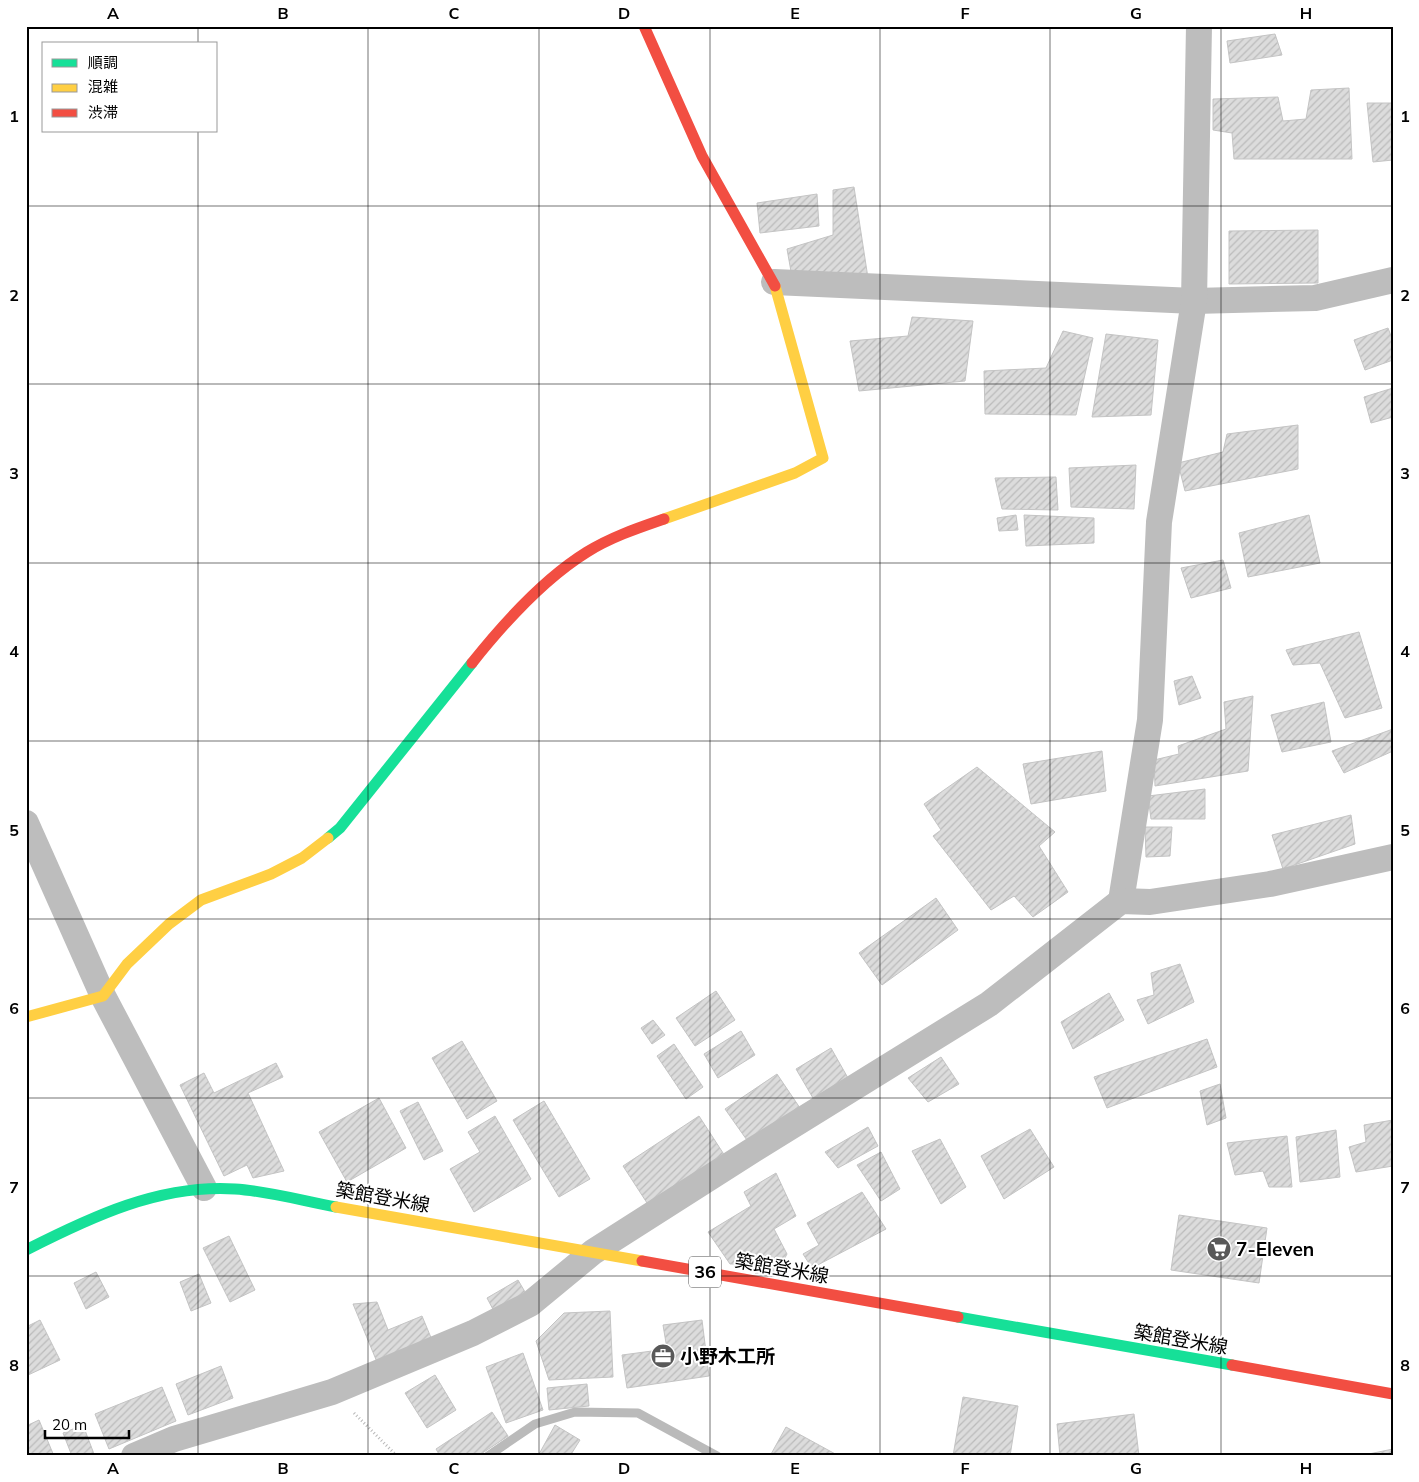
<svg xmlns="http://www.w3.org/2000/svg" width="1419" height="1482" viewBox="0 0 1419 1482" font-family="Mulish,'Noto Sans JP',sans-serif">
<defs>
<pattern id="building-hatch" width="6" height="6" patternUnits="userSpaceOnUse" patternTransform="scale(1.25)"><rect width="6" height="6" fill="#dcdcdc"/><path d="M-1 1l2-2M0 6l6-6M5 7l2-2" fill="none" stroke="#bbb"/></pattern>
</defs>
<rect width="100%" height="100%" fill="#fff"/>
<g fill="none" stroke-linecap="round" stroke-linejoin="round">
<path stroke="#bababa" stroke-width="9" d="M488,1456l47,-32 40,-12 63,1 79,43"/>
</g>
<g fill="url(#building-hatch)" stroke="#c4c4c4">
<path d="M1275,34l7,21 -52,8 -3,-22z"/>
<path d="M1349,88l3,71h-118l-2,-26 -19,-3v-31l65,-2 5,24 23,-2 5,-29z"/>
<path d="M1367,103h26v57l-20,2z"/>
<path d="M854,187l14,91 -76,-1 -5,-28 46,-14v-45z"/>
<path d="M817,194l2,32 -59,7 -3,-30z"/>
<path d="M1318,230v53l-89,1v-53z"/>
<path d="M912,317l61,4 -8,60 -106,10 -9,-50 58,-5z"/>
<path d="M1388,328l5,13v19l-28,10 -11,-30z"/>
<path d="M1063,331l30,7 -17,77 -91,-1 -1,-43 62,-3z"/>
<path d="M1106,334l52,6 -7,75 -59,2z"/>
<path d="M1393,388v29l-22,6 -7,-26z"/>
<path d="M1298,425v44l-113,22 -7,-28 45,-11 4,-18z"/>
<path d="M1136,465l-2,44 -63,-2 -2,-39z"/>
<path d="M1056,477l2,33 -56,-1 -7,-31z"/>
<path d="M1016,515l2,15 -19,1 -2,-13z"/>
<path d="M1024,515l70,3v25l-68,3z"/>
<path d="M1309,515l11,48 -72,14 -9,-44z"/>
<path d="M1223,560l8,28 -40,10 -10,-30z"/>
<path d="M1359,632l23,76 -37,10 -25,-55 -27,2 -7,-15z"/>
<path d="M1192,676l9,22 -22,7 -5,-24z"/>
<path d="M1253,696l-5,75 -93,15 -1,-26 25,-6 -1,-8 48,-17 -2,-27z"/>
<path d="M1324,702l7,40 -49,10 -11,-37z"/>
<path d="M1393,729v22l-49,22 -12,-22z"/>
<path d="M1102,751l4,40 -75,13 -8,-40z"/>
<path d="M977,767l78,65 -16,14 29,46 -35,25 -19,-21 -23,14 -58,-74 8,-6 -17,-26z"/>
<path d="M1205,789v30h-54l-3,-23z"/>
<path d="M1351,815l4,29 -72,25 -11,-34z"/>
<path d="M1145,827h27l-2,29 -24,1z"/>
<path d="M936,898l22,32 -76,55 -23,-32z"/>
<path d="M1180,964l14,38 -46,22 -11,-24 17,-5 -3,-22z"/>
<path d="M716,991l19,29 -40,26 -19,-28z"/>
<path d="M1109,993l15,27 -51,29 -12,-27z"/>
<path d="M653,1020l12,15 -13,9 -11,-16z"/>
<path d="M741,1031l14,24 -37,23 -14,-24z"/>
<path d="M1207,1039l10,28 -110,41 -13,-31z"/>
<path d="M462,1041l35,60 -30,18 -35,-61z"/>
<path d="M674,1044l29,43 -17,12 -29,-43z"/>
<path d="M831,1048l17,30 -35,20 -17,-29z"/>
<path d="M941,1057l18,27 -31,18 -20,-24z"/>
<path d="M276,1063l7,14 -35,16 36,78 -31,7 -6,-13 -23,11 -44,-91 24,-12 10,20z"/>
<path d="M777,1074l23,34 -51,35 -24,-34z"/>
<path d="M1220,1084l6,34 -19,7 -7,-34z"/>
<path d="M379,1098l27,50 -59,34 -28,-50z"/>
<path d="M544,1101l46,78 -31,18 -46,-77z"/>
<path d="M418,1102l25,49 -19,9 -24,-49z"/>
<path d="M495,1116l36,63 -57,33 -24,-43 30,-17 -12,-20z"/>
<path d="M699,1116l26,40 -76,50 -26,-40z"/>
<path d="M1393,1120v46l-37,6 -7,-25 17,-5 -2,-17z"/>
<path d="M868,1127l10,19 -40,22 -13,-16z"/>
<path d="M1030,1129l24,38 -50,32 -23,-43z"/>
<path d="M1336,1130l4,47 -40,5 -4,-45z"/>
<path d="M1287,1136l5,51h-23l-6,-16 -28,4 -8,-32z"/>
<path d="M940,1139l26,48 -25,17 -29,-53z"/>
<path d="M881,1152l19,37 -19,12 -24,-36z"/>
<path d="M776,1173l20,43 -22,13 13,25 -10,19h-22l-6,-9h-19l-22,-32 43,-26 -7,-14z"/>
<path d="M862,1192l24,37 -74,39 -9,-14 16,-9 -12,-22z"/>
<path d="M1179,1215l88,13 -8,55 -88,-13z"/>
<path d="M229,1236l26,54 -25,12 -27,-54z"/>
<path d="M96,1272l13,25 -23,12 -12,-26z"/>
<path d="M199,1274l12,29 -20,8 -11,-29z"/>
<path d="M518,1280l10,17 -32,18 -9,-17z"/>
<path d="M377,1302l11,28 34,-14 10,24 -55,22 -24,-58z"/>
<path d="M610,1311l3,66 -64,3 -13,-39 28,-28z"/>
<path d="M40,1320l20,40 -34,16v-49z"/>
<path d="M702,1320l7,56 -82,12 -5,-33 45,-6 -4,-24z"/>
<path d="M523,1353l20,57 -37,13 -20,-56z"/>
<path d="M221,1366l12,32 -45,17 -12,-31z"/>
<path d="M435,1375l21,35 -29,18 -22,-35z"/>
<path d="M587,1384l2,22 -40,4 -2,-22z"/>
<path d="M162,1387l14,34 -67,28 -14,-35z"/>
<path d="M963,1397l55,9 -8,50h-57z"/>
<path d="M492,1412l16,24 -30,20h-38l-4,-7z"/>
<path d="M1134,1414l5,42h-79l-3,-32z"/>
<path d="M39,1420l15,36h-28v-30z"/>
<path d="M83,1425l11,29 -22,2 -9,-23z"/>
<path d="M555,1425l25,15 -10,16h-32z"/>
<path d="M786,1427l53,29h-69z"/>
<path d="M1393,1449v7h-34z"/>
</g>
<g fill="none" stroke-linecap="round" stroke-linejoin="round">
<path stroke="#b8b8b8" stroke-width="3" stroke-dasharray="1 2.5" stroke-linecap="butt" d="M354,1413l43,43"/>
<g stroke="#bdbdbd" stroke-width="26">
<path d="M774,282l420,19 121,-3 78,-18"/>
<path d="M26,823l77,173 101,192"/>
<path d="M1121,901l29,-181 9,-198 35,-221 5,-275"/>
<path d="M134,1456l40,-17 158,-47 141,-59 57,-29 63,-52 160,-102 236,-146 132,-103 29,1 120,-18 123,-27"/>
</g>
<g stroke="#16e098" stroke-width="11">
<path d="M328,838l12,-10 132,-165"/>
<path d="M26,1250c65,-33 134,-66 209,-61 33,2 68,12 101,18"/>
<path d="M958,1317l274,48"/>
</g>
<g stroke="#ffcf43" stroke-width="11">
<path d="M664,519l131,-46 28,-15 -48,-172"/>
<path d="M26,1017l77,-21 24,-32 42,-40 32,-24 70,-26 31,-16 26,-20"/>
<path d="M336,1207l306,54"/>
</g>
<g stroke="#f24e42" stroke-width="11">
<path d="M644,26l58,130 73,130"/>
<path d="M472,663c31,-39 73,-85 115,-111 24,-15 51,-24 77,-33"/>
<path d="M642,1261l316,56"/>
<path d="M1232,1365l161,29"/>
</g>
</g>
<path fill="none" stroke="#000" stroke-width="1" stroke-opacity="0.55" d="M198,26v18M368,26v1430M539,26v1430M710,26v1430M880,26v1430M1050,26v1430M1221,26v1430M198,131v1325M26,206h1367M26,384h1367M26,563h1367M26,741h1367M26,919h1367M26,1098h1367M26,1276h1367"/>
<defs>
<symbol id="supermarket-disc" viewBox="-11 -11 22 22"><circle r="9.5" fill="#595959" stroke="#fff"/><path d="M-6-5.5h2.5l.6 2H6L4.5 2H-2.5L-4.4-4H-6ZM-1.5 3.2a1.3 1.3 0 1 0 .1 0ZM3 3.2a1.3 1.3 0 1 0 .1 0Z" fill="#fff"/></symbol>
<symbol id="office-disc" viewBox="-11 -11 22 22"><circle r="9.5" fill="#595959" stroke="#fff"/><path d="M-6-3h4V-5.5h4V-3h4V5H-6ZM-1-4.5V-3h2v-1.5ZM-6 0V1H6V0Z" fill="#fff"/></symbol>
</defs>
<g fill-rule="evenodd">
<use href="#supermarket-disc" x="1205" y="1235" width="28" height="28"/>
<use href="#office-disc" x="649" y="1342" width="28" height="28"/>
</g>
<g text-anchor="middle" stroke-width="4" stroke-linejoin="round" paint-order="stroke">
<rect fill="#fff" stroke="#4c4c4c" stroke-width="1" x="689" y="1256.5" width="32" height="31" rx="4"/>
<g font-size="18" font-weight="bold" fill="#000">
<text x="705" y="1278">36</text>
</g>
<g font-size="19" fill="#000" stroke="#fff">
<text transform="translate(383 1197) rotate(10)" y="7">築館登米線</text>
<text transform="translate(782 1268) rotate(10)" y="7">築館登米線</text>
<text transform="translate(1181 1339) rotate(10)" y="7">築館登米線</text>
</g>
<g font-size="19" font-weight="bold" fill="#000" stroke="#fff" text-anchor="start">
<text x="1236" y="1256">7-Eleven</text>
<text x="680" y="1363">小野木工所</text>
</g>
</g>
<rect width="1419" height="1482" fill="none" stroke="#ffffff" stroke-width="55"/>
<rect x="42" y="42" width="175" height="90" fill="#ffffff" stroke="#999999"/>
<rect x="52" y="59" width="25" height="8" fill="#16e098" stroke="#999999"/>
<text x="88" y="68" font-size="15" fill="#000000">順調</text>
<rect x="52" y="84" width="25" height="8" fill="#ffcf43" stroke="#999999"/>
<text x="88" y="92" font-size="15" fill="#000000">混雑</text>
<rect x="52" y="109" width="25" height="8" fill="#f24e42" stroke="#999999"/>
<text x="88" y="118" font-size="15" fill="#000000">渋滞</text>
<path d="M45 1430v8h84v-8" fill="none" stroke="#000000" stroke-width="2.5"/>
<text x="52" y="1430" font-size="15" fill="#000000" stroke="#ffffff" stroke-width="4" paint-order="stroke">20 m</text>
<rect x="28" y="28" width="1364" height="1426" fill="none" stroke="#000" stroke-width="2"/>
<g font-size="16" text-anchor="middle" font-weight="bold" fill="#000">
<text x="113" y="19">A</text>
<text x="283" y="19">B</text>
<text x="454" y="19">C</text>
<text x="624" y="19">D</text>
<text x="795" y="19">E</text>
<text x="965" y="19">F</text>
<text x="1136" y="19">G</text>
<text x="1306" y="19">H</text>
<text x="14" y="122">1</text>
<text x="1405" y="122">1</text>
<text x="14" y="301">2</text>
<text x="1405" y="301">2</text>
<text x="14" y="479">3</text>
<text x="1405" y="479">3</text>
<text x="14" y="657">4</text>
<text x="1405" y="657">4</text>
<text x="14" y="836">5</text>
<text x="1405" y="836">5</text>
<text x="14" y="1014">6</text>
<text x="1405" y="1014">6</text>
<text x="14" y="1193">7</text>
<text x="1405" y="1193">7</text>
<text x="14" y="1371">8</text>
<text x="1405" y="1371">8</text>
<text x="113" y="1474">A</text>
<text x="283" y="1474">B</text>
<text x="454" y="1474">C</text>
<text x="624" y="1474">D</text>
<text x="795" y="1474">E</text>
<text x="965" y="1474">F</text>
<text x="1136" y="1474">G</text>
<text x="1306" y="1474">H</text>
</g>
</svg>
